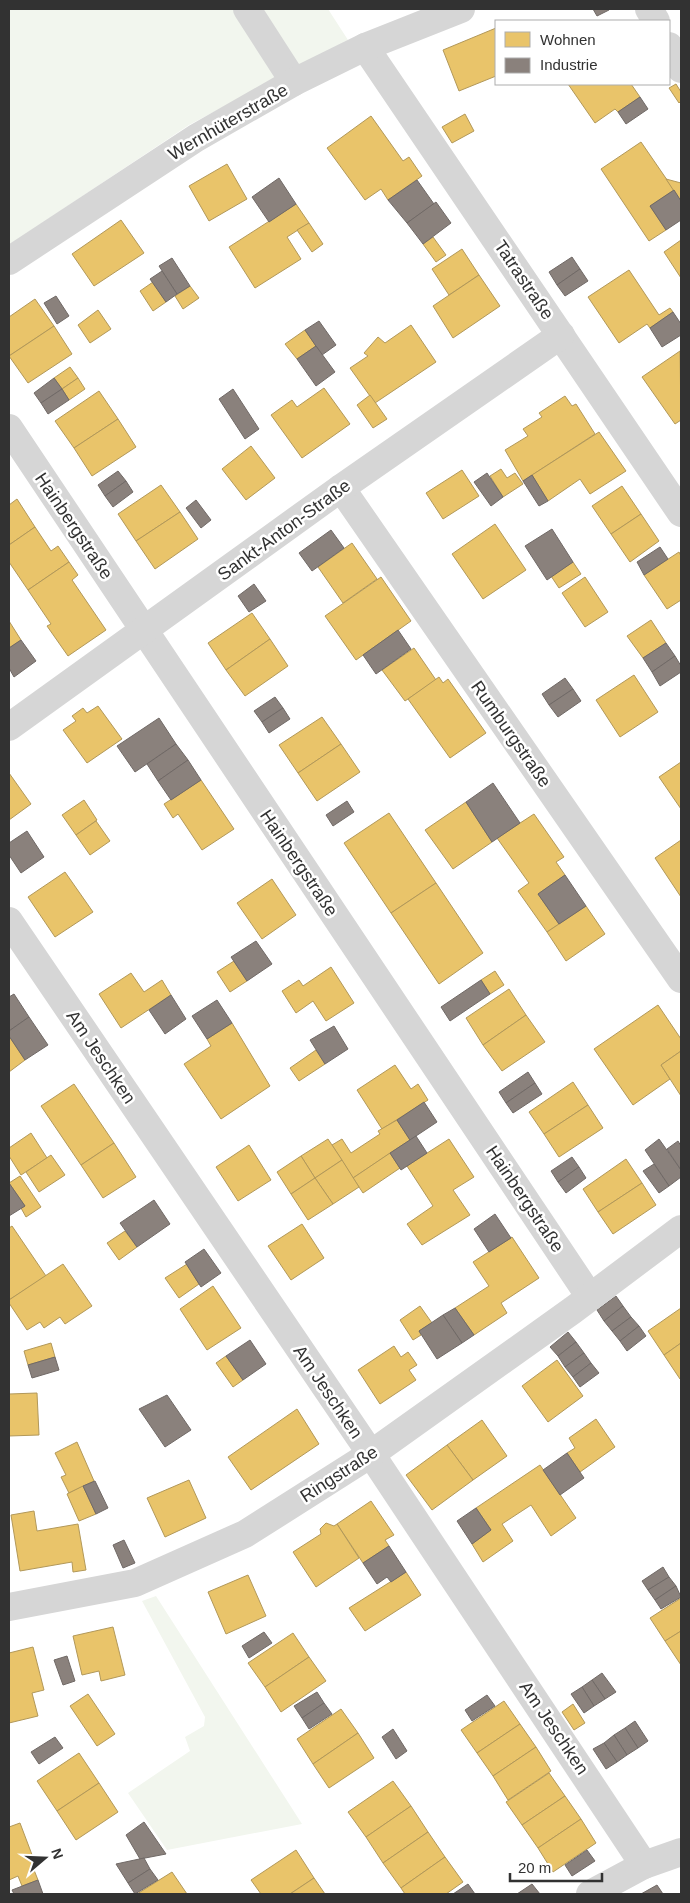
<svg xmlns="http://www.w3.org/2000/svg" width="690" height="1903" viewBox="0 0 690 1903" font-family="Helvetica,sans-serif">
<rect width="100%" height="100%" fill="#fff"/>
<g fill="#f2f6ee">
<path d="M9,9h319l20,31 -159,85 -180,120z"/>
<path d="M156,1596l146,228 -135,26 -39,-57 62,-42 -5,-14 19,-11 1,-9 -63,-116z"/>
</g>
<g fill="#e9c46a" stroke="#b29859">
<path d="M496,28v48l-37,15 -16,-41z"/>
<path d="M568,84h63l9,13 -22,15 -3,-3 -20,14z"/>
<path d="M676,84l5,8v9l-2,2 -10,-15z"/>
<path d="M465,114l9,17 -22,12 -10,-16z"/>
<path d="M371,116l32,45 6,-4 13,19 -34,24 -7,-11 -16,11 -38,-52z"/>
<path d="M641,142l33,48 -24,16 16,24 -17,11 -48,-72z"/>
<path d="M227,164l20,35 -38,22 -20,-35z"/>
<path d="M666,179l15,4v19l-11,-17z"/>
<path d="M296,204l13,19 -22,14 14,22 -46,29 -26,-41z"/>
<path d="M121,220l23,33 -50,33 -22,-32z"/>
<path d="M309,223l14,21 -11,8 -15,-22z"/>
<path d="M433,237l13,18 -10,7 -13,-18z"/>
<path d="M681,240v38l-17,-26z"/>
<path d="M462,249l17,26 -30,20 -17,-26z"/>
<path d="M629,270l30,45 11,-7 3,4 -23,16 -3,-4 -28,19 -31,-46z"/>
<path d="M479,275l21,31 -47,32 -20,-32z"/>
<path d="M153,282l13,20 -13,9 -13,-20z"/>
<path d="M190,286l9,12 -16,11 -8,-13z"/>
<path d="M35,299l19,27 -45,30v-39z"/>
<path d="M98,310l13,19 -21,14 -12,-18z"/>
<path d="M411,325l25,37 -61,41 -25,-35 18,-12 -4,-3 14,-16 7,6z"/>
<path d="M54,326l18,28 -44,29 -19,-27z"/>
<path d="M305,330l11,16 -19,13 -12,-15z"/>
<path d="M680,351l1,69 -6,4 -33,-47z"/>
<path d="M70,367l8,11 -16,11 -8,-11z"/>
<path d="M78,378l7,11 -16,11 -7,-11z"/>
<path d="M324,388l26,36 -48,34 -31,-43 21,-15 5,7z"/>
<path d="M99,391l19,28 -44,29 -19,-27z"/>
<path d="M370,395l17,24 -14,9 -16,-23z"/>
<path d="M565,396l7,10 4,-2 19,30 -72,47 -18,-31 23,-14 -5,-7 19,-12 -3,-4z"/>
<path d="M118,419l18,28 -44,29 -18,-28z"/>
<path d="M599,432l27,39 -36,23 -10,-15 -32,22 -16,-26z"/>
<path d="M251,446l24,32 -29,22 -24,-31z"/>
<path d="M501,469l6,9 8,-5 8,11 -20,13 -13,-21z"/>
<path d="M462,470l17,26 -36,23 -17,-26z"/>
<path d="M161,485l19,27 -44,29 -18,-27z"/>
<path d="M622,486l19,28 -30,20 -19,-28z"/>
<path d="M17,499l18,28 -26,18v-40z"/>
<path d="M180,512l18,27 -43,30 -19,-28z"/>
<path d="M641,514l18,27 -29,21 -19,-28z"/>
<path d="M495,524l31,46 -43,29 -31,-45z"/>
<path d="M35,527l16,24 7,-5 11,16 -41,28 -19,-28v-17z"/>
<path d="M352,543l25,36 -34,24 -25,-36z"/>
<path d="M679,552l2,4v44l-14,9 -23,-34z"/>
<path d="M69,562l9,13 -6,5 34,50 -38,26 -21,-30 4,-2 -23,-34z"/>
<path d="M573,562l8,12 -22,14 -8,-12z"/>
<path d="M381,577l30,44 -55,39 -31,-44z"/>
<path d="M585,577l23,35 -23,15 -23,-34z"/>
<path d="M252,613l18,26 -44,31 -18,-27z"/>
<path d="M651,620l15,23 -23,15 -16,-22z"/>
<path d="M9,621l12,19 -12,8z"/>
<path d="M270,639l18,27 -43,30 -19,-26z"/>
<path d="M414,648l22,32 -31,21 -23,-31z"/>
<path d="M634,675l24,37 -38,25 -24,-37z"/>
<path d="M439,677l4,6 5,-4 38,54 -36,25 -42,-59z"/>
<path d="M98,706l24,33 -35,24 -24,-33 13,-9 -4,-5 11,-8 4,5z"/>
<path d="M322,717l19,27 -43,29 -19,-28z"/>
<path d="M341,744l19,28 -43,29 -19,-28z"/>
<path d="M681,762v47l-22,-32z"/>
<path d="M9,773l22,31 -22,16z"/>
<path d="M201,780l33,49 -32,21 -24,-36 -5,4 -9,-14z"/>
<path d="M84,800l13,20 -21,15 -14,-20z"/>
<path d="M466,802l26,40 -39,27 -28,-39z"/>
<path d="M389,813l47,70 -45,30 -47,-70z"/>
<path d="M534,814l30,43 -8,5 9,13 -27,19 21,30 -12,8 -29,-41 11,-8 -32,-45z"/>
<path d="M96,821l14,20 -20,14 -14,-20z"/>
<path d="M681,840v57l-26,-39z"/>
<path d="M65,872l28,40 -38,25 -27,-40z"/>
<path d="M272,879l24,36 -34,24 -25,-36z"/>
<path d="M436,883l47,70 -44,31 -48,-71z"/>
<path d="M586,906l19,28 -39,27 -19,-29z"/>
<path d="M234,961l13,20 -17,11 -13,-20z"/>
<path d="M331,967l23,36 -28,18 -13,-20 -17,12 -14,-22 17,-11 4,6z"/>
<path d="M495,971l9,14 -14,9 -9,-14z"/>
<path d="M131,973l13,19 18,-12 9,15 -50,33 -22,-34z"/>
<path d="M509,989l17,26 -43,30 -17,-27z"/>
<path d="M658,1005l23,34v12l-20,14 9,14 -37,26 -39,-56z"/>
<path d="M526,1015l19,27 -43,29 -19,-26z"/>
<path d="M232,1023l38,63 -49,33 -37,-55 27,-18 -4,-7z"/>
<path d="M9,1036l16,24 -16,12z"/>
<path d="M316,1050l9,14 -26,17 -9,-13z"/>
<path d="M681,1051v45l-20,-31z"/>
<path d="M395,1065l16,24 7,-5 10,16 -46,29 -25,-39z"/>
<path d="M573,1082l15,23 -44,29 -15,-22z"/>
<path d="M74,1084l40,59 -33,22 -40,-59z"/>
<path d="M588,1105l15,23 -44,29 -15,-23z"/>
<path d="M397,1120l13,20 -57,38 -21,-33 10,-6 9,14 29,-19 -2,-3z"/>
<path d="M31,1133l16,25 -26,17 -12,-19v-8z"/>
<path d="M328,1139l14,21 -27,18 -14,-22z"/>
<path d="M449,1139l25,38 -21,13 17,25 -48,30 -15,-21 26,-18 -26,-40z"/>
<path d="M114,1143l22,34 -33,21 -22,-33z"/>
<path d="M249,1145l22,35 -33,21 -22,-34z"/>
<path d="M390,1153l10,15 -37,25 -10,-15z"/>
<path d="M51,1155l14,20 -26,17 -13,-20z"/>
<path d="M301,1156l14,22 -24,16 -14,-22z"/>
<path d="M626,1159l16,24 -44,29 -15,-23z"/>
<path d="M342,1160l17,27 -26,17 -18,-26z"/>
<path d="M20,1176l21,31 -15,10 -5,-9 4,-2 -16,-23z"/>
<path d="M315,1178l18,26 -25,16 -17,-26z"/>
<path d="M642,1183l14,22 -43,29 -15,-22z"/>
<path d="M302,1224l22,34 -33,22 -23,-34z"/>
<path d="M12,1226l34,50 -37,24v-72z"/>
<path d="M125,1231l12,16 -18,13 -12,-17z"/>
<path d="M512,1237l27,41 -38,25 6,10 -33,22 -19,-27 34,-22 -16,-24z"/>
<path d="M63,1264l29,42 -27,18 -5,-7 -16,11 -4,-6 -13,8 -18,-27v-3z"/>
<path d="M187,1264l12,20 -20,14 -14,-20z"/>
<path d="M213,1286l28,42 -34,22 -27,-41z"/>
<path d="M420,1306l12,17 -13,8 2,4 -8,5 -13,-20z"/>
<path d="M681,1308v35l-17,12 -16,-24z"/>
<path d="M51,1343l4,14 -27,8 -4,-14z"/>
<path d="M681,1343v35l-1,1 -16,-24z"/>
<path d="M394,1346l7,11 7,-5 5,7 4,6 -8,5 7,10 -36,24 -22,-34z"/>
<path d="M226,1356l17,24 -10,7 -17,-24z"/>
<path d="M557,1360l26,36 -35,26 -26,-36z"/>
<path d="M37,1393l2,42 -30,1v-42z"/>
<path d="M297,1409l22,35 -68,46 -23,-33z"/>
<path d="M596,1419l19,28 -35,25 -13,-19 8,-5 -6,-10z"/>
<path d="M482,1420l25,36 -34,24 -26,-35z"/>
<path d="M77,1442l17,39 -25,12 -8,-16 5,-2 -11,-22z"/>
<path d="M447,1445l26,35 -41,30 -26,-35z"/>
<path d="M540,1465l36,53 -25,18 -20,-31 -29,19 11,17 -30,21 -11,-18 19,-14 -15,-22z"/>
<path d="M189,1480l17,38 -41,19 -18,-39z"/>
<path d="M83,1486l13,28 -17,7 -12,-27z"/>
<path d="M371,1501l23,34 -9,5 4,6 -26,17 -26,-39z"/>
<path d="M34,1511l3,20 41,-7 8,46 -13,2 -1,-10 -52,9 -9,-56z"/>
<path d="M326,1523l8,3 3,-2 22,34 -43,29 -23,-35 28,-18 -1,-5z"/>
<path d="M406,1572l15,23 -56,36 -16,-23z"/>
<path d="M248,1575l18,41 -40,18 -18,-42z"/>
<path d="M681,1598v33l-16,10 -15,-23z"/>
<path d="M113,1627l12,48 -24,6 -2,-10 -17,4 -9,-39z"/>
<path d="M681,1631v34l-16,-24z"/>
<path d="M293,1633l16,24 -44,30 -17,-24z"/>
<path d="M33,1647l11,43 -12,3 6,23 -29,7v-70z"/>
<path d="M309,1657l17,24 -45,31 -16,-25z"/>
<path d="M88,1694l27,40 -18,12 -27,-40z"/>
<path d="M504,1701l16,23 -43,29 -16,-23z"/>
<path d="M573,1704l12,19 -11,7 -12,-18z"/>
<path d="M341,1709l17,24 -45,31 -16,-25z"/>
<path d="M520,1724l16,23 -43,29 -16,-23z"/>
<path d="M358,1733l16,25 -45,30 -16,-24z"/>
<path d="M536,1747l15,24 -43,29 -15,-24z"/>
<path d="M79,1753l20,30 -42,28 -20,-30z"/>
<path d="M549,1773l16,23 -43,29 -16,-23z"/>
<path d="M393,1781l18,25 -45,31 -18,-25z"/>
<path d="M99,1783l19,29 -42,28 -19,-29z"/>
<path d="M565,1796l16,23 -43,29 -16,-23z"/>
<path d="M411,1806l17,26 -45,31 -17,-26z"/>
<path d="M581,1819l15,24 -43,29 -15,-24z"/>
<path d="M20,1823l17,45 -3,2 4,10 -16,6 -4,-10 -9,4v-53z"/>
<path d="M428,1832l17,25 -44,31 -18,-25z"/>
<path d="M296,1850l18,28 -24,16h-29l-10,-14z"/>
<path d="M445,1857l18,25 -17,12h-41l-4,-6z"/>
<path d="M172,1872l15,22h-50z"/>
<path d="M314,1878l11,16h-35z"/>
</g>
<g fill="#8a817c" stroke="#706966">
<path d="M593,9h16v1l-12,6z"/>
<path d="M640,97l8,12 -22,15 -8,-12z"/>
<path d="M279,178l17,26 -27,18 -17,-25z"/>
<path d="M417,180l17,24 -27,19 -19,-23z"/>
<path d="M674,190l7,11v19l-15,10 -16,-24z"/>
<path d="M436,202l15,21 -28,21 -16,-21z"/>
<path d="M572,257l8,12 -23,16 -8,-13z"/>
<path d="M172,258l18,28 -13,8 -18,-28z"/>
<path d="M580,269l8,12 -23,15 -8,-11z"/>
<path d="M162,271l15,23 -11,8 -16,-23z"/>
<path d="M56,296l13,20 -12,8 -13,-21z"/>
<path d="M673,312l8,12v11l-19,12 -12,-19z"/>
<path d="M319,321l17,24 -14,10 -17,-25z"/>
<path d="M316,346l19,26 -19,14 -19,-27z"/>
<path d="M54,378l8,11 -21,14 -7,-10z"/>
<path d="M62,389l7,11 -21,14 -7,-11z"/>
<path d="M233,389l26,40 -14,10 -26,-40z"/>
<path d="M118,471l8,10 -21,15 -7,-11z"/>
<path d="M487,473l16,24 -12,9 -17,-24z"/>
<path d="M532,475l16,26 -9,5 -16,-25z"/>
<path d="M126,481l7,11 -20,15 -8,-11z"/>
<path d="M196,500l15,20 -10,8 -15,-20z"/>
<path d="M552,529l21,33 -26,18 -22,-34z"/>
<path d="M331,530l13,18 -32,23 -13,-18z"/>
<path d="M660,547l8,12 -24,16 -7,-13z"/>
<path d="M254,584l12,17 -17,11 -11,-16z"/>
<path d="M398,630l13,19 -35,25 -13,-19z"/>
<path d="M21,640l15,21 -22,16 -5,-9v-20z"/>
<path d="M666,643l9,13 -23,16 -9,-14z"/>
<path d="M675,656l6,10v6l-21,14 -8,-14z"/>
<path d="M565,678l8,11 -24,16 -7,-11z"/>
<path d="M573,689l8,12 -23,16 -9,-12z"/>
<path d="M275,697l8,11 -21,14 -8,-11z"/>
<path d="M283,708l7,11 -21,14 -7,-11z"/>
<path d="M159,718l17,26 -41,28 -18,-26z"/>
<path d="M176,744l12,16 -30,21 -11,-17z"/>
<path d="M188,760l13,20 -30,20 -13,-19z"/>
<path d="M493,783l27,40 -28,19 -26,-40z"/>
<path d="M347,801l7,11 -21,14 -7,-11z"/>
<path d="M27,831l17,26 -23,16 -12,-18v-12z"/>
<path d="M565,875l21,31 -27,18 -21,-30z"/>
<path d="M256,941l16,23 -25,17 -16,-24z"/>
<path d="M481,980l9,14 -40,27 -9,-14z"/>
<path d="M14,994l15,23 -20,14v-34z"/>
<path d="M171,995l15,24 -21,15 -16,-24z"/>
<path d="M217,1000l15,23 -25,16 -15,-23z"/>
<path d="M29,1017l19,28 -23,15 -16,-24v-5z"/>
<path d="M334,1026l14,23 -23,15 -15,-24z"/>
<path d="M528,1072l7,11 -29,20 -7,-11z"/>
<path d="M535,1083l7,11 -29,19 -7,-10z"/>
<path d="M424,1102l13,20 -27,18 -13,-20z"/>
<path d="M416,1136l11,17 -26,17 -11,-17z"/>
<path d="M659,1139l22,31v7l-12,9 -24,-36z"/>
<path d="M678,1141l3,5v24l-14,-21z"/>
<path d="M572,1157l7,10 -21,15 -7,-11z"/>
<path d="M654,1164l15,22 -10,7 -16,-22z"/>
<path d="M579,1167l7,11 -20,15 -8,-11z"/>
<path d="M9,1183l16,23 -16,10z"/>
<path d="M154,1200l16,24 -33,23 -17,-24z"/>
<path d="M495,1214l16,24 -22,14 -15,-23z"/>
<path d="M204,1249l17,24 -20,14 -16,-25z"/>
<path d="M616,1296l7,10 -19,15 -7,-11z"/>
<path d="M623,1306l8,11 -19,14 -8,-10z"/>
<path d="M455,1308l19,27 -12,8 -19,-28z"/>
<path d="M443,1315l19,28 -25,16 -18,-28z"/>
<path d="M631,1317l8,9 -19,15 -8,-10z"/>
<path d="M639,1326l7,10 -19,15 -7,-10z"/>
<path d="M568,1332l8,10 -18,14 -8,-9z"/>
<path d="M250,1340l16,24 -23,16 -17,-24z"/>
<path d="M576,1342l8,11 -19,14 -7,-11z"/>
<path d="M584,1353l7,10 -18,14 -8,-10z"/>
<path d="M55,1357l4,13 -27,8 -4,-13z"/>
<path d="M591,1363l8,10 -19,14 -7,-10z"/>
<path d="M167,1395l24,35 -26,17 -26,-38z"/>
<path d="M567,1453l17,25 -24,17 -17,-25z"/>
<path d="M95,1481l13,27 -12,6 -13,-28z"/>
<path d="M476,1508l15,22 -19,14 -15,-23z"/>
<path d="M124,1540l11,23 -12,5 -10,-23z"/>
<path d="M389,1546l17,26 -15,10 -4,-5 -10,7 -14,-21z"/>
<path d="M663,1567l6,10 -21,13 -6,-9z"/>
<path d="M669,1577l7,9 -21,14 -7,-10z"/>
<path d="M676,1586l5,11 -20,12 -6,-9z"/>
<path d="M264,1632l8,11 -23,15 -7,-12z"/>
<path d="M67,1656l8,25 -12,4 -9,-25z"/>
<path d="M602,1673l14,19 -11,7 -13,-19z"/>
<path d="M592,1680l13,19 -11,7 -12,-19z"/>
<path d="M582,1687l12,19 -10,7 -13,-19z"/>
<path d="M317,1692l7,11 -22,15 -8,-12z"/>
<path d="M487,1695l8,11 -23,15 -7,-11z"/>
<path d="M324,1703l8,11 -23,15 -7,-11z"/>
<path d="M635,1721l13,20 -10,7 -13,-20z"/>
<path d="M625,1728l13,20 -11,7 -13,-20z"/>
<path d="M393,1729l14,22 -11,8 -14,-22z"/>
<path d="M614,1735l13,20 -10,7 -13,-19z"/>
<path d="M55,1737l8,11 -24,16 -8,-12z"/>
<path d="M604,1743l13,19 -11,7 -13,-20z"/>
<path d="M144,1822l22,32 -26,5 -14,-24z"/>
<path d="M587,1850l8,11 -23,15 -7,-11z"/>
<path d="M144,1858l6,11 -22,14 -12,-19z"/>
<path d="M150,1869l8,11 -23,14 -7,-11z"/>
<path d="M38,1880l5,14h-29l-2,-4z"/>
<path d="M468,1884l7,10h-22z"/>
<path d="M532,1884l8,10h-23z"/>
<path d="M657,1885l6,9h-22z"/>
</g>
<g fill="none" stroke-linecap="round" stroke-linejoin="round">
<g stroke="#d6d6d6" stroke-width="28">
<path d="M247,9l47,73"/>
<path d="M649,9l7,12"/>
<path d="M669,46l12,23"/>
<path d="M365,47l316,466"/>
<path d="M9,261l187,-123 98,-56 71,-35 96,-38"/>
<path d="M9,428l581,869"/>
<path d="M341,488l340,491"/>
<path d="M9,727l332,-239 220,-153"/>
<path d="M9,921l362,533 273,411"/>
<path d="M9,1607l126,-24 110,-49 126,-80 202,-144 108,-81"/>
<path d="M590,1894l54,-29 37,-13"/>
</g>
</g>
<g text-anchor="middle" stroke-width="5" stroke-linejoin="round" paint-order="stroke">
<g font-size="18" fill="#323232" stroke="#fff">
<text transform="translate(228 122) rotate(-30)" y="6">Wernhüterstraße</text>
<text transform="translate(524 280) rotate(56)" y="6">Tatrastraße</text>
<text transform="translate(74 526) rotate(56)" y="6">Hainbergstraße</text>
<text transform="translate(284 530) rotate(-36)" y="6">Sankt-Anton-Straße</text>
<text transform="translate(511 734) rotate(55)" y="6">Rumburgstraße</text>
<text transform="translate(299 863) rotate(56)" y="6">Hainbergstraße</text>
<text transform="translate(101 1057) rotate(56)" y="6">Am Jeschken</text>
<text transform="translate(525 1199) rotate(56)" y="6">Hainbergstraße</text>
<text transform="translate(328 1392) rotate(56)" y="6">Am Jeschken</text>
<text transform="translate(339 1474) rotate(-33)" y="6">Ringstraße</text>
<text transform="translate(554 1728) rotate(56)" y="6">Am Jeschken</text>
</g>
</g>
<rect width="690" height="1903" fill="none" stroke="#323232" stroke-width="20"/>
<rect x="495" y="20" width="175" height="65" fill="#ffffff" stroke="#adadad"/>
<rect x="505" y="32" width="25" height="15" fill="#e9c46a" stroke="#adadad"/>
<text x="540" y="45" font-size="15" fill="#323232">Wohnen</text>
<rect x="505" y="58" width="25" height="15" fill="#8a817c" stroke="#adadad"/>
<text x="540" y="70" font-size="15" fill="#323232">Industrie</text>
<g transform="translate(45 1858) rotate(71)" stroke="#ffffff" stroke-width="4" paint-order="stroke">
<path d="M0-4L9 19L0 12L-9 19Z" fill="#323232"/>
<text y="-8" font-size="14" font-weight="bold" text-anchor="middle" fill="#323232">N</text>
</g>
<path d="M510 1873v8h92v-8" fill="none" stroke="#323232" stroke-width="2.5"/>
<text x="518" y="1873" font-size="15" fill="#323232" stroke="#ffffff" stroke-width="4" paint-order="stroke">20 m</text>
</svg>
